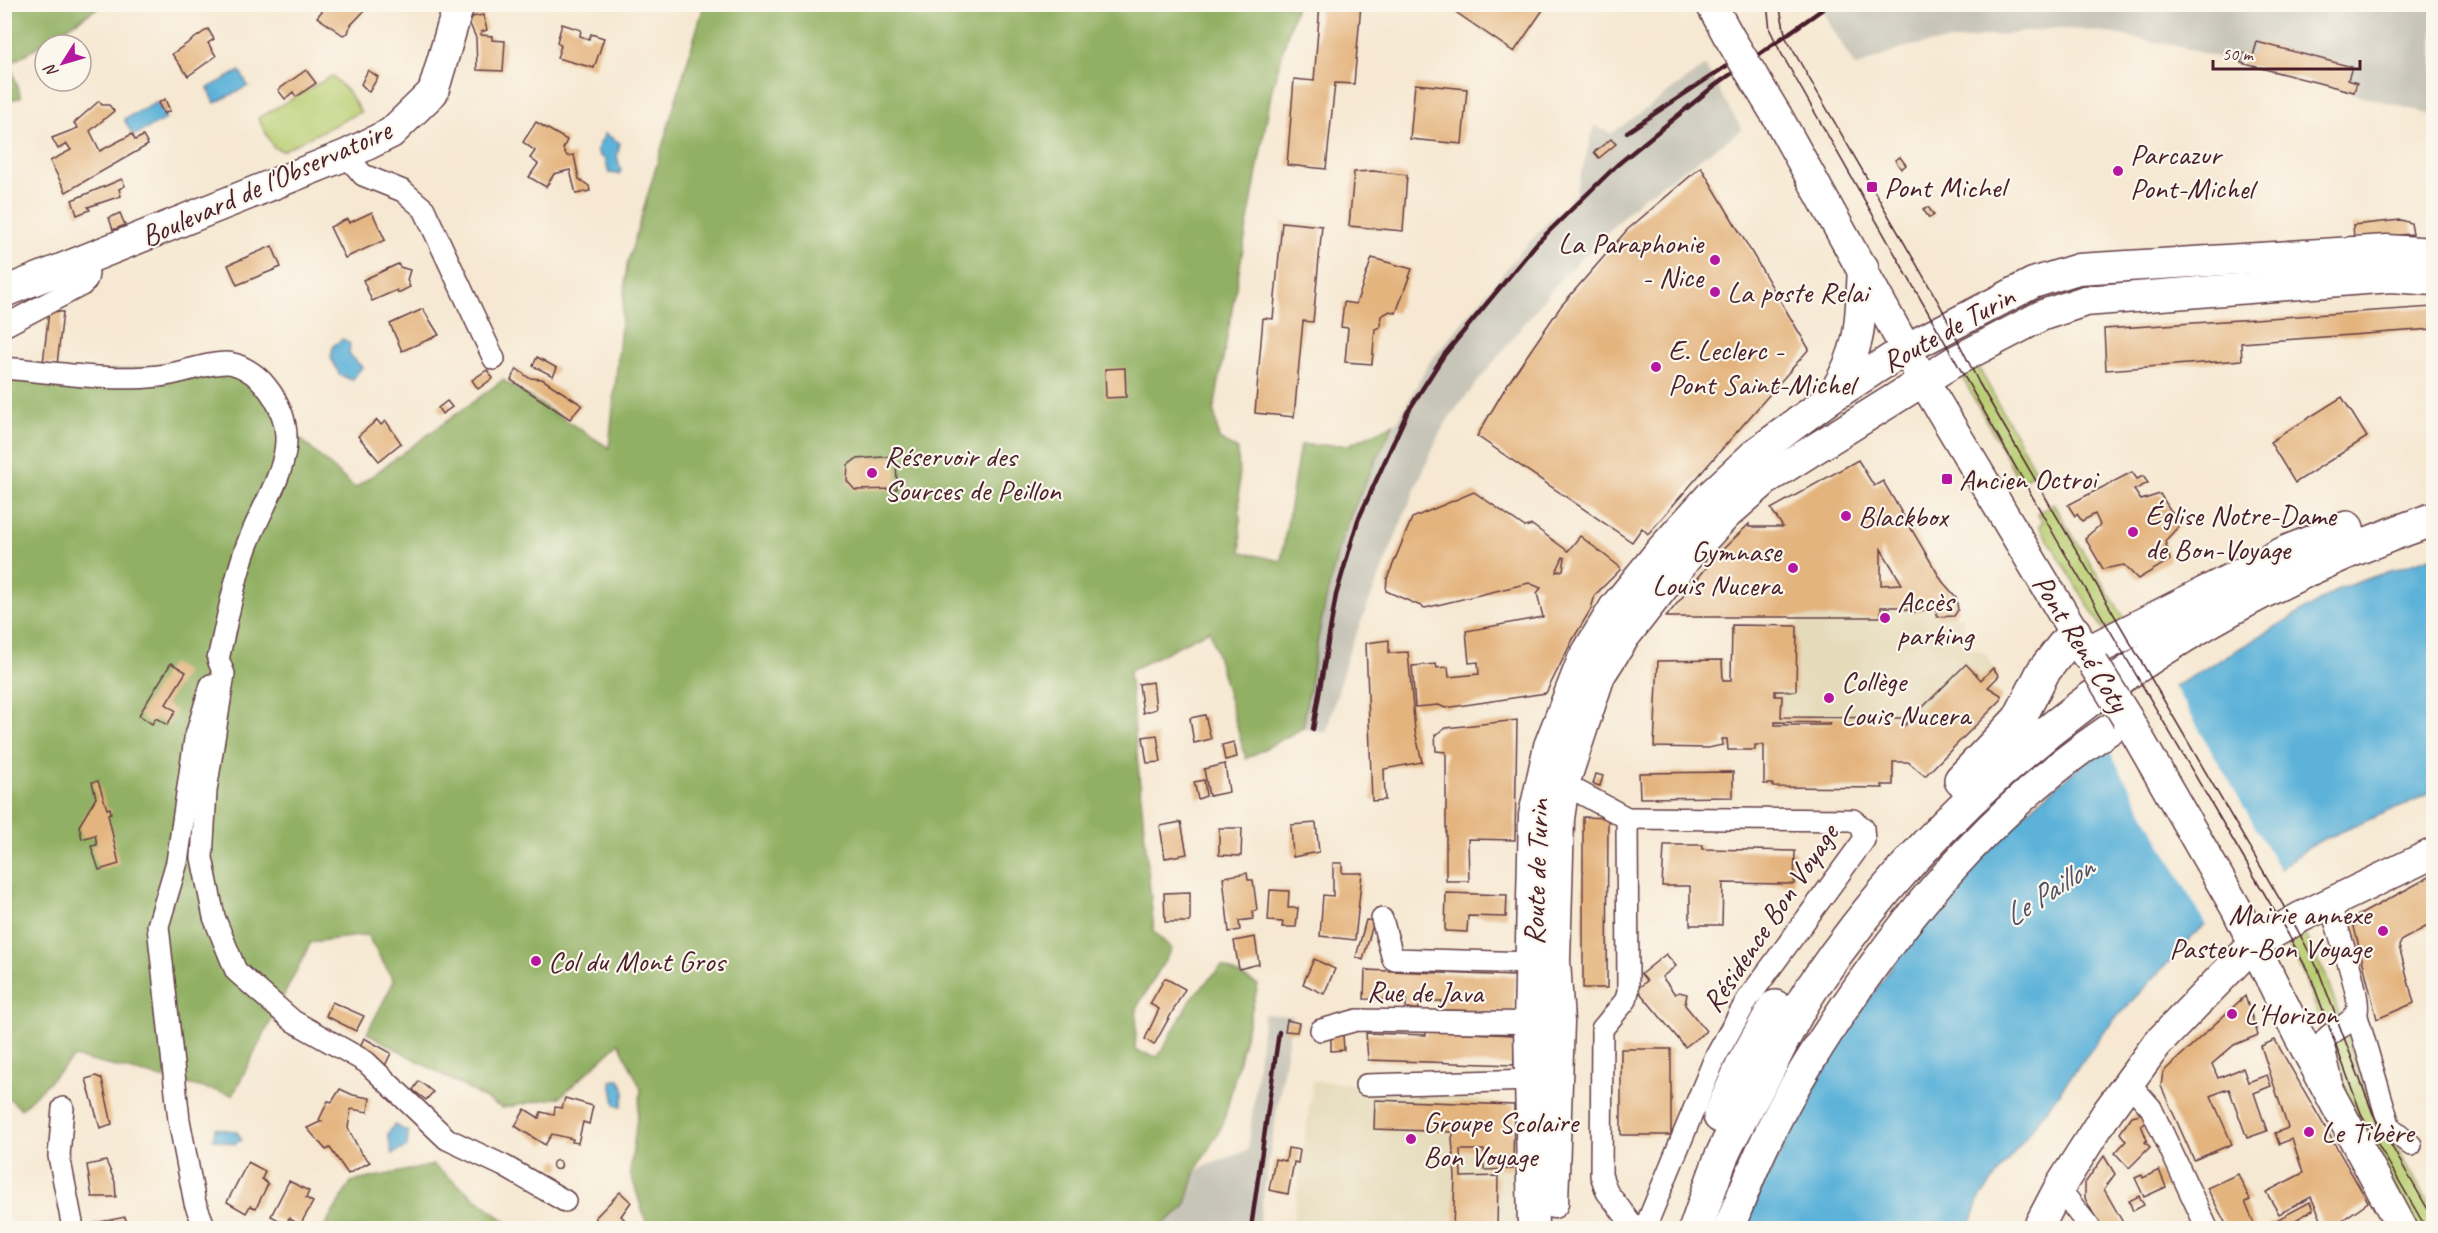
<svg xmlns="http://www.w3.org/2000/svg" width="2438" height="1233" viewBox="0 0 2438 1233" font-family="Caveat,sans-serif">
<rect width="100%" height="100%" fill="#fbf7ec"/>
<filter id="ink" filterUnits="userSpaceOnUse"><feTurbulence type="fractalNoise" baseFrequency=".0167" numOctaves="2"/><feDisplacementMap in="SourceGraphic" scale="12" xChannelSelector="R" yChannelSelector="G"/><feConvolveMatrix kernelMatrix="1 2 1 2 8 2 1 2 1" color-interpolation-filters="sRGB"/></filter>
<filter id="wash" filterUnits="userSpaceOnUse"><feTurbulence type="fractalNoise" baseFrequency=".008" numOctaves="4" result="noise"/><feDisplacementMap in="SourceGraphic" scale="24" xChannelSelector="R" yChannelSelector="G"/><feGaussianBlur stdDeviation="1.35" result="paint"/><feColorMatrix in="noise" values="0 0 0 0 0 0 0 0 0 0 0 0 0 0 0 0 0 1.4 0 .05"/><feComposite in="paint" operator="in"/></filter>
<g filter="url(#wash)">
<rect width="100%" height="100%" fill="#f6e8d2"/>
<g fill="#e5daba">
<path d="M1881,607h17l17,5 21,-5 1,9h26l1,18 8,14 14,6 13,22 -10,11 12,8v5l-76,76 -17,-14h-15v23h-10v3l-110,-1 -1,-3h-8l-1,-39h-8v5h-27l-1,-10 -4,-1v6l-15,3 -54,-1 4,-86 64,-1 1,20h8l1,-55 65,1 1,-9h83z"/>
<path d="M1313,1081l53,4 148,20 7,67 -1,56h-228z"/>
</g>
<g fill="#c7c4b8">
<path d="M1819,5h614v110l-261,-70 -68,-13 -47,-4 -148,18 -54,21z"/>
<path d="M1705,66l37,64 -100,68 -81,80 -110,137 -12,19 -32,74 -59,146 -22,79 -23,-5 12,-82 25,-98 26,-68 63,-117 93,-113 53,-56 20,-69 16,9z"/>
<path d="M1264,1014l28,2 -34,212h-100l27,-21 11,-37 52,-20z"/>
</g>
<g fill="#b8cd71" stroke="#81764e" stroke-width="1.5">
<path d="M332,76l15,15 14,21 -79,39 -9,-4 -15,-29z"/>
<path d="M1975,361l61,111 -16,10 -61,-111z"/>
<path d="M2053,504l75,120 -26,4 -63,-103 4,-3 -6,-8z"/>
<path d="M2301,928l24,45 35,103 18,38 55,97v17h-17l-72,-139 -39,-111 -21,-42z"/>
</g>
<g fill="#92b063" stroke="#6e6847" stroke-width="1.5">
<path d="M5,4h97v1l-92,59 11,33 -16,5z"/>
<path d="M704,5h592l-24,84 -58,320 5,30 19,11 3,102 40,9 19,-116h48l46,-21c-20,40 -42,82 -55,125 -17,59 -27,119 -36,179l-57,31 -36,-129 -81,41 25,261 18,17 -35,58 -2,44 23,6 35,-61 29,-30 36,19 -35,139 -27,46 -11,37 -27,21h-510l-18,-56 11,-83 -22,-46 -59,54 -58,11 -135,-75 27,-52 -27,-46 -56,7 -78,153 -159,-38 -53,52 -16,-14v-725l89,3 136,-15 60,72 65,58 148,-108 106,68 18,-183z"/>
<path d="M433,1165l81,63h-190l27,-46z"/>
</g>
<g fill="#5db2d9" stroke="#546882" stroke-width="1.5">
<path d="M240,71l8,15 -33,17 -7,-15z"/>
<path d="M158,102l8,17 -33,17 -9,-17z"/>
<path d="M605,134l15,9 -3,13 4,15 -2,3 -10,-1 -4,-14 -6,-4 -2,-6z"/>
<path d="M343,339l7,5 -1,10 13,13 -10,13 -12,-5 -9,-17 2,-12z"/>
<path d="M2433,556v236l-120,52 -115,87 -87,92 -131,175 -11,30h-224l13,-34 78,-147 66,-95 103,-121 159,-138 177,-105z"/>
<path d="M619,1079l6,12 -4,16 -6,-2 -4,-24z"/>
<path d="M394,1125l14,7 -1,15 -15,7 -4,-20z"/>
<path d="M216,1128l21,4 5,8 -8,4 -21,-5z"/>
</g>
<path fill="#f6e8d2" d="M2173,684l108,188 -74,55 -103,-186z"/>
<g id="blocks">
<g fill="#e4b47e" fill-rule="evenodd">
<path d="M319,4h47l3,2 -19,20 -2,7 -5,2 -26,-18 5,-6 -4,-4z"/>
<path d="M1320,4h41l-7,80 -19,-1 -9,86 -39,-4 7,-86 20,2z"/>
<path d="M1444,4h97l4,3 -31,45z"/>
<path d="M483,15l4,15 -6,2v3l11,1v4l13,1 -2,30 -26,-1 -1,-32 -6,-14 2,-7z"/>
<path d="M562,24l19,6 -1,6 9,3 2,-5 13,4 -10,30 -37,-10 4,-12 -4,-4z"/>
<path d="M208,29l6,10 -6,4 8,13 -28,20 -16,-22z"/>
<path d="M2257,42l95,25 -4,13 9,3 -3,9 -113,-29 2,-10 10,3z"/>
<path d="M306,70l10,13 -20,14 -3,-5 -8,7 -7,-9z"/>
<path d="M368,70l10,7 -9,15 -8,-8z"/>
<path d="M1415,84l52,5 -5,55 -52,-5z"/>
<path d="M165,99l5,12 -6,3 -6,-11z"/>
<path d="M99,101l3,4h7l5,6 -24,20 10,20 32,-17 3,6 8,-4 5,9 -82,47 -16,-31 21,-11 -4,-6 -9,5 -6,-11 26,-10 -4,-5z"/>
<path d="M536,122l31,18 -4,9 4,7 7,-1 5,24 10,7 1,5 -14,3 -6,-24 -16,4 -8,13 -17,-10 9,-13 -8,-6 5,-7 -12,-9z"/>
<path d="M1611,139l5,5 -17,14 -5,-6z"/>
<path d="M1900,157l6,8 -5,4 -6,-9z"/>
<path d="M1701,167l108,182 -161,185 -6,-6 -10,14 -155,-106 30,-51 54,-79 66,-76z"/>
<path d="M1373,171l34,4 -4,56 -54,-5 5,-54z"/>
<path d="M122,179l3,7 -6,3 2,7 -33,11 2,3 -13,5 -5,-15z"/>
<path d="M1928,207l6,8 -5,3 -6,-9z"/>
<path d="M372,212l13,28 -40,18 -15,-31 17,-8 2,4z"/>
<path d="M120,213l5,12 -12,5 -4,-12z"/>
<path d="M2401,220l10,3 2,11 -59,4 -1,-13z"/>
<path d="M1282,222l40,4 -9,96 -10,-1 -9,96 -39,-4 8,-95 10,1z"/>
<path d="M272,246l9,21 -44,18 -9,-20z"/>
<path d="M1372,258l40,11 -16,44 -6,-2 -9,5 -1,11 -5,2 -3,35 -27,-2 3,-34 -7,-1 3,-25 12,2z"/>
<path d="M398,264l2,3 10,3 -3,10 3,7 -12,6 -1,-3 -25,11 -9,-21z"/>
<path d="M2433,307v22l-192,14 1,17 -136,10 -2,-41z"/>
<path d="M423,309l16,26 -37,16 -12,-27z"/>
<path d="M49,311l14,1 -6,53 -14,-2z"/>
<path d="M537,357l20,11 -4,8 -20,-10z"/>
<path d="M1125,368l1,29 -20,1 -1,-29z"/>
<path d="M517,369l12,9 13,1 40,26 -12,14 -59,-39z"/>
<path d="M487,370l6,8 -15,11 -6,-9z"/>
<path d="M2342,397l25,40 -72,46 -25,-41z"/>
<path d="M447,401l5,6 -10,7 -4,-6z"/>
<path d="M377,420l4,5 5,-4 15,22 -22,18 -21,-25z"/>
<path d="M896,456l1,33 -42,1 -8,-9 1,-16 8,-6z"/>
<path d="M1858,460l16,26 9,-5 59,100 14,16 2,13 -4,6 -17,1 -1,-10 -21,5 -17,-5h-17v10h-215l50,-61 33,-32v3h34l-12,-18zM1881,549l21,35 -21,1z"/>
<path d="M2132,472l5,7 6,-3 5,7 -14,7 7,10 19,-6 20,31 -15,16 5,19 -32,19 -14,-14 -21,4 -18,-31 15,-13 -5,-11 -13,7 -5,-7 -2,2 -7,-11z"/>
<path d="M1474,492l51,35 7,-2 36,26 12,-15 40,31v3l-25,25 -4,14 -18,30 -27,54 -101,15 -6,-3 -24,2 -3,-41 24,-2 1,4 11,-1 1,10 30,-3 -1,-12 -9,1 -3,-32 77,-14 -6,-24 4,-5 -12,-5 -104,25 -39,-17 1,-12 25,-61zM1563,557l2,1 -2,12 -7,2z"/>
<path d="M1732,625l65,1 -1,65h-21v5h7l-1,21 123,1v8l62,-62 15,16 12,-12 6,8 -11,11 13,8v5l-76,76 -17,-14h-15v23h-11l1,3 -110,-1v-3h-9v-39h-9v5h-27l-1,-11h-5l1,6 -15,3 -54,-1 4,-86 64,-1 1,20h8zM1775,722l55,1 -1,2h-54z"/>
<path d="M1389,640v13l19,-1 7,79 7,31 -38,7 1,31 -13,1 -6,-158z"/>
<path d="M171,663l15,9 -20,32 10,7 -9,14 -11,-7 -4,6 -13,-9z"/>
<path d="M1153,682l3,27 -13,4 -4,-29z"/>
<path d="M1205,715l6,24 -17,4 -4,-25z"/>
<path d="M1517,720l-2,120 -47,-1 1,42h-23v-129l-10,-1 -1,-16 11,-7z"/>
<path d="M1157,735l4,27 -14,1 -4,-26z"/>
<path d="M1234,742l3,15 -12,3 -3,-15z"/>
<path d="M1225,764l4,28 -20,4 -5,-27z"/>
<path d="M1733,772v25l-93,1 -1,-25z"/>
<path d="M1596,774l7,2 -3,10 -7,-2z"/>
<path d="M1204,780l2,16 -8,3 -4,-17z"/>
<path d="M98,781l9,28 3,-1 1,5 -3,1 11,50 -20,6 -8,-24 6,-1 -2,-10 -13,4 -3,-13 17,-28 -4,-16z"/>
<path d="M1583,817l25,1 -1,170h-24z"/>
<path d="M1181,822l6,32 -22,4 -5,-32z"/>
<path d="M1316,823l3,29 -26,5 -2,-32z"/>
<path d="M1219,828h23l-1,28 -22,-1z"/>
<path d="M1664,845h38v4l93,2 -1,33 -71,-1 -1,42h-32v-39h-28z"/>
<path d="M1333,863h9v10h20l-7,67 -35,-4 3,-41 10,1z"/>
<path d="M1247,873l1,7h5l4,30 -4,1v8l-14,2 1,9 -11,2 -6,-55z"/>
<path d="M2433,875v48l-31,17 -3,6 15,57 -37,16 -25,-100z"/>
<path d="M1270,890l19,1 -1,17h10l-2,19h-14l1,-5 -15,-1z"/>
<path d="M1190,892v30h-25l-1,-29z"/>
<path d="M1446,893l61,2 -1,22 -38,-1 -1,16 -22,-1z"/>
<path d="M1366,920l8,1 -11,39 -7,-3z"/>
<path d="M1255,937l4,27 -20,5 -5,-28z"/>
<path d="M1666,954l10,12 -14,11 13,17 4,-2 8,2 -2,11 21,26 -21,16 -48,-58 10,-8 -6,-7z"/>
<path d="M1314,959l21,10 -11,25 -21,-10z"/>
<path d="M1365,970l150,6 -1,36 -72,-2v-9h-22l-1,8h-13v-9l-42,-1z"/>
<path d="M1165,978l20,11 -31,56 -9,-6 14,-30 -9,-5z"/>
<path d="M2245,996l13,39 -24,10 -22,19 6,14 25,-10 5,14 19,-7 4,11 -17,7 13,38 -20,7 -18,-49 -7,2 -11,5 21,48 -38,16 -33,-74 2,-14z"/>
<path d="M332,1002l32,14 -8,15 -30,-15z"/>
<path d="M1287,1020l12,3 -2,9 -12,-1z"/>
<path d="M1426,1031l88,4v30l-146,-5 -2,-27 60,2z"/>
<path d="M1343,1035l1,15 -13,1v-15z"/>
<path d="M364,1038l27,15 -6,13 -26,-17z"/>
<path d="M2275,1040l93,162 -34,24 1,2h-10l-14,-31 -32,17 -13,-22 37,-19 -11,-34 -13,5 -4,-11 13,-5 -27,-82z"/>
<rect x="1621" y="1049" width="50" height="86"/>
<path d="M96,1076l6,3 10,45 -12,4 -14,-49z"/>
<path d="M419,1081l14,11 -7,8 -13,-10z"/>
<path d="M340,1089l13,6 17,3 -2,14 -17,-3 -3,19 13,25 9,9 -22,12 -18,-26 -4,2 -19,-22 15,-7 -3,-1 9,-19 4,1z"/>
<path d="M565,1098l28,8 -4,18 -6,-2 -5,21 -6,-1 1,-3 -21,-5 -7,11 -30,-19 10,-17 14,9 2,-6 13,3 1,-8 7,1z"/>
<path d="M1375,1100l139,5 -1,64 -29,1v-20h-24l1,27 37,-1 -1,52h-44l2,-51 -3,-39 2,-6 -80,-3z"/>
<path d="M2144,1113l4,8 -7,4 6,15 -2,2 5,5 -21,21 -14,-15 11,-12 -6,-8 12,-17z"/>
<path d="M1288,1148l12,2 -2,13 -4,-1 -6,32 -19,-4 6,-31 11,2z"/>
<path d="M2104,1156l11,18 -11,15 22,39h-25l-16,-30v-15z"/>
<circle cx="557" cy="1165" r="4.5"/>
<path d="M106,1161l9,21 1,15h-24l-5,-32z"/>
<path d="M248,1162l17,9 -3,8 6,5 -12,24 -6,-2 -4,7 -19,-11z"/>
<path d="M2159,1170l7,17 -22,10 -9,-19 7,-3 1,3z"/>
<path d="M2238,1174l12,26 -5,2 10,24 -5,2h-22l-21,-40z"/>
<path d="M289,1181l20,10 -3,7 7,4 -13,23 -11,-7 -3,6 -15,-8z"/>
<path d="M620,1192l11,10 -10,14 5,5 -7,7h-12l-12,-10z"/>
<path d="M2139,1196l5,9 -11,6 -4,-10z"/>
<path d="M2310,1202l3,8 -31,18h-16l5,-5z"/>
<path d="M125,1217l4,11h-33l-1,-5z"/>
<path d="M1581,1224l26,1v3h-26z"/>
</g>
</g>
</g>
<g filter="url(#ink)">
<use href="#blocks" fill-opacity="0" stroke="#643d44" stroke-width="1.5"/>
<g fill="none" stroke-linecap="round" stroke-linejoin="round">
<defs>
<g id="street">
<path d="M346,155l17,20 40,16 21,18 70,150"/>
<path d="M4,326l78,-41c9,-8 6,-15 2,-25"/>
<path d="M4,368c51,4 105,14 155,8 22,-2 45,-13 67,-13 14,0 31,12 39,22 48,58 2,105 -19,163 -13,35 -19,75 -28,111l6,15 -18,117 -4,67 12,59 22,54 57,50 73,41 81,77 57,27 61,35"/>
<path d="M1564,784l63,34 1,173 -2,9 -24,29 -1,146 6,17 28,36"/>
<path d="M1627,818l226,2 10,8 1,12 -117,160 -32,58 -70,170"/>
<path d="M2329,902c6,19 33,96 28,110 -7,15 -28,17 -34,32l9,38"/>
<path d="M1382,919l11,40 139,4"/>
<path d="M2356,1013l34,115 21,17"/>
<path d="M1321,1030l36,-10 184,3"/>
<path d="M2128,1082l23,26 56,120"/>
<path d="M1366,1085l166,-5"/>
<path d="M63,1108l-4,48 14,72"/>
<path d="M2059,1188l31,40"/>
<path d="M205,1228l-10,-25 -16,-83 -21,-194 19,-64 18,-123 16,-54"/>
</g>
<g id="secondary">
<path d="M1711,4l17,31"/>
<path d="M1777,116l146,264 164,274"/>
<path d="M4,292l342,-137 45,-22 42,-41 26,-88"/>
<path d="M1834,393c29,-47 26,-73 29,-126"/>
<path d="M1553,1203l6,-181 -4,-61 4,-142 5,-35 36,-109 25,-39 62,-79 40,-43 41,-36 187,-117 88,-46 42,-14 306,-24 43,3"/>
<path d="M1533,1228l-4,-204 5,-209 15,-69 34,-87 31,-51 48,-59 48,-53 47,-44 75,-55 74,-48 127,-66 45,-14 309,-19 47,3"/>
<path d="M1729,1228c11,-27 22,-56 35,-83 22,-48 51,-94 80,-137 76,-113 167,-217 283,-290l109,190 62,126 104,194"/>
<path d="M2038,1228l21,-40 49,-77 49,-67 97,-100 47,-27 133,-64"/>
</g>
<g id="primary">
<path d="M2087,653l200,-101 60,-24"/>
<path d="M1961,780l58,-61 24,-47 31,-40"/>
<path d="M1720,1116l22,-49 33,-60"/>
<path d="M1696,1228c8,-23 16,-47 25,-70 13,-30 31,-60 47,-89 15,-29 28,-58 46,-84 148,-218 371,-381 620,-466"/>
</g>
</defs>
<use href="#street" stroke="#643d44" stroke-width="24"/>
<use href="#secondary" stroke="#643d44" stroke-width="33"/>
<use href="#primary" stroke="#643d44" stroke-width="36"/>
<use href="#street" stroke="#fff" stroke-width="21"/>
<use href="#secondary" stroke="#fff" stroke-width="30"/>
<use href="#primary" stroke="#fff" stroke-width="33"/>
<g stroke="#4a1f2b" stroke-width="1.5">
<path d="M1767,4l3,26 10,21 277,489 231,394 22,41 52,141 64,112"/>
<path d="M1779,4l7,34 154,267 39,78 318,546 21,40 55,145 61,106"/>
</g>
<g stroke="#4a1f2b" stroke-width="4.5">
<path d="M1627,132l104,-69"/>
<path d="M1313,729l23,-134 22,-75 49,-107 37,-58 93,-112 80,-78 97,-79 116,-82"/>
<path d="M1251,1228l28,-196"/>
</g>
<defs>
<g id="secondary-bridge">
<path d="M1728,35l49,81"/>
<path d="M2093,663l34,55"/>
</g>
</defs>
<use href="#secondary-bridge" stroke="#643d44" stroke-width="33" stroke-linecap="butt"/>
<use href="#secondary-bridge" stroke="#fff" stroke-width="30"/>
</g>
</g>
<g fill="#b5179e" stroke="#fbf7ec" stroke-width="2">
<circle cx="2118" cy="171" r="6"/>
<rect x="1866" y="181" width="12" height="12" rx="3"/>
<circle cx="1715" cy="260" r="6"/>
<circle cx="1715" cy="292" r="6"/>
<circle cx="1656" cy="367" r="6"/>
<circle cx="872" cy="473" r="6"/>
<rect x="1941" y="473" width="12" height="12" rx="3"/>
<circle cx="1846" cy="516" r="6"/>
<circle cx="2133" cy="532" r="6"/>
<circle cx="1793" cy="568" r="6"/>
<circle cx="1885" cy="618" r="6"/>
<circle cx="1829" cy="698" r="6"/>
<circle cx="2383" cy="931" r="6"/>
<circle cx="536" cy="961" r="6"/>
<circle cx="2232" cy="1014" r="6"/>
<circle cx="2309" cy="1132" r="6"/>
<circle cx="1411" cy="1139" r="6"/>
</g>
<g text-anchor="middle" stroke-width="4.5" stroke-linejoin="round" paint-order="stroke">
<g font-size="30" fill="#4a1f2b" stroke="#fbf7ec" text-anchor="start">
<text x="2130" y="164">Parcazur<tspan x="2130" dy="34">Pont-Michel</tspan></text>
<text x="1884" y="197">Pont Michel</text>
<text x="1703" y="253" text-anchor="end">La Paraphonie<tspan x="1703" dy="34">- Nice</tspan></text>
<text x="1727" y="302">La poste Relai</text>
<text x="1668" y="360">E. Leclerc -<tspan x="1668" dy="34">Pont Saint-Michel</tspan></text>
<text x="884" y="466">Réservoir des<tspan x="884" dy="34">Sources de Peillon</tspan></text>
<text x="1959" y="489">Ancien Octroi</text>
<text x="2145" y="525">Église Notre-Dame<tspan x="2145" dy="34">de Bon-Voyage</tspan></text>
<text x="1858" y="526">Blackbox</text>
<text x="1781" y="561" text-anchor="end">Gymnase<tspan x="1781" dy="34">Louis Nucera</tspan></text>
<text x="1897" y="611">Accès<tspan x="1897" dy="34">parking</tspan></text>
<text x="1841" y="691">Collège<tspan x="1841" dy="34">Louis Nucera</tspan></text>
<text x="2371" y="924" text-anchor="end">Mairie annexe<tspan x="2371" dy="34">Pasteur-Bon Voyage</tspan></text>
<text x="548" y="971">Col du Mont Gros</text>
<text x="2244" y="1024">L'Horizon</text>
<text x="1423" y="1132">Groupe Scolaire<tspan x="1423" dy="34">Bon Voyage</tspan></text>
<text x="2321" y="1142">Le Tibère</text>
</g>
<g font-size="30" fill="#4a1f2b" stroke="#fbf7ec">
<text transform="translate(266 183) rotate(-24)" y="10">Boulevard de l'Observatoire</text>
<text transform="translate(1948 329) rotate(-29)" y="10">Route de Turin</text>
<text transform="translate(2081 643) rotate(58)" y="10">Pont René Coty</text>
<text transform="translate(1536 872) rotate(-88)" y="10">Route de Turin</text>
<text transform="translate(1770 918) rotate(-56)" y="10">Résidence Bon Voyage</text>
<text transform="translate(1425 992) rotate(1)" y="10">Rue de Java</text>
</g>
<g font-size="32" font-style="italic" fill="#515268" stroke="#fbf7ec">
<text transform="translate(2048 891) rotate(-33)" y="11">Le Paillon</text>
</g>
</g>
<rect width="2438" height="1233" fill="none" stroke="#fbf7ec" stroke-width="24"/>
<g transform="translate(63 63) rotate(233)"><circle r="28" fill="#fbf7ec" stroke="#b4a19f" stroke-width="1.5"/>
<path d="M0-4.5L10 22L0 15L-10 22Z" fill="#b5179e"/>
<text y="-9" font-size="16" font-weight="bold" text-anchor="middle" fill="#4a1f2b">N</text>
</g>
<path d="M2213 60v9h147v-9" fill="none" stroke="#4a1f2b" stroke-width="3"/>
<text x="2222" y="60" font-size="18" fill="#4a1f2b" stroke="#fbf7ec" stroke-width="4.5" paint-order="stroke">50 m</text>
</svg>
